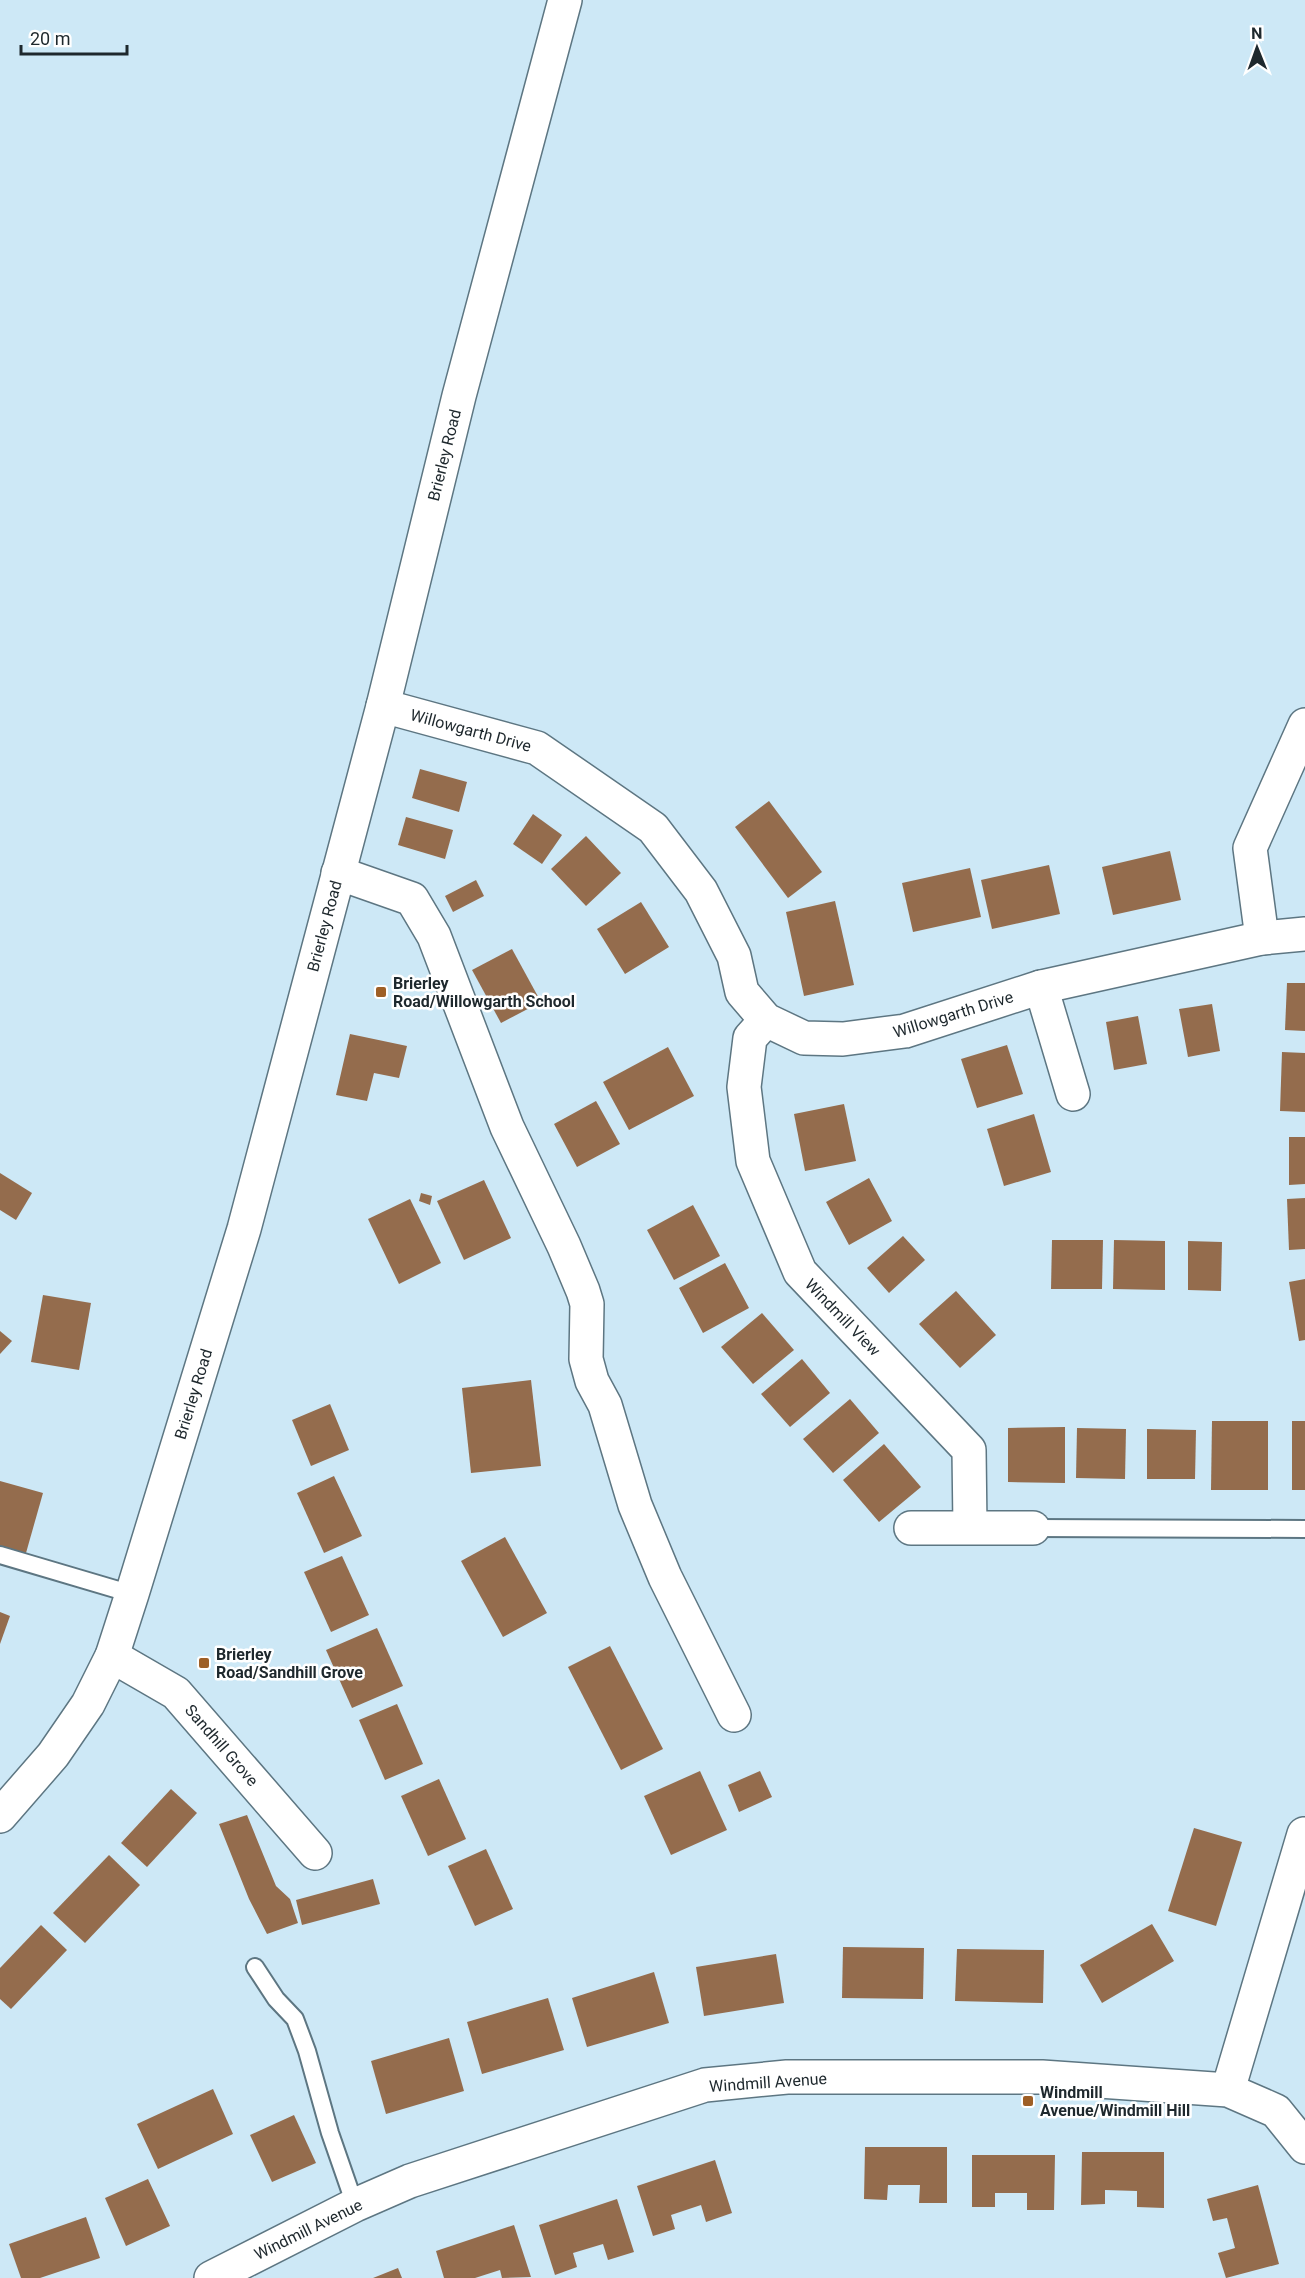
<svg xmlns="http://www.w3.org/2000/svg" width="1305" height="2278" viewBox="0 0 1305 2278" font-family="Roboto,sans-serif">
<rect width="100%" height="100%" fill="#cde8f6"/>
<g fill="#946c4d">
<path d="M420,769l47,13 -8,30 -47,-14z"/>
<path d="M769,801l53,71 -34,26 -53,-71z"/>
<path d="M533,814l29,21 -20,29 -29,-20z"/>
<path d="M406,817l47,13 -8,29 -47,-14z"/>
<path d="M586,836l35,37 -35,33 -35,-37z"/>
<path d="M1170,851l11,49 -68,15 -11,-48z"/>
<path d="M1049,865l11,49 -68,15 -11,-49z"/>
<path d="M970,868l11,49 -68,15 -11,-49z"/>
<path d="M476,880l8,16 -31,16 -8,-16z"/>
<path d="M835,901l19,84 -50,11 -18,-84z"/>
<path d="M641,902l28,45 -44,27 -28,-45z"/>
<path d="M512,949l29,53 -40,21 -29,-53z"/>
<path d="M1287,983h18v48l-20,-1z"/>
<path d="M1212,1004l8,47 -32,6 -9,-48z"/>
<path d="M1138,1016l9,48 -33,6 -8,-48z"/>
<path d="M350,1034l57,12 -8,32 -25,-5 -7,28 -31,-6z"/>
<path d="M1007,1045l16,49 -46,14 -16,-49z"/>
<path d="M668,1047l26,49 -65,34 -26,-48z"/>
<path d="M1282,1052l23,1v59l-25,-1z"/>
<path d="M596,1101l24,43 -43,23 -23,-43z"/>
<path d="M844,1104l12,57 -51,10 -11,-57z"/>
<path d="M1034,1114l17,58 -47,14 -17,-57z"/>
<path d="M1289,1137h16v47l-16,1z"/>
<path d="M0,1173l32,20 -16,27 -16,-10z"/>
<path d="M869,1178l23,43 -43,24 -23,-43z"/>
<path d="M484,1180l27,58 -47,22 -27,-59z"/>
<path d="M421,1193l11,3 -2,9 -11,-4z"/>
<path d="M1305,1198v51l-16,1 -2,-51z"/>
<path d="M410,1199l31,64 -42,21 -31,-65z"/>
<path d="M693,1205l27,51 -46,24 -27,-50z"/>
<path d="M903,1236l22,24 -36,33 -22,-25z"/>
<path d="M1052,1240h51l-1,49h-51z"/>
<path d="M1114,1240l51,1v49l-52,-1z"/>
<path d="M1188,1241l34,1 -1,49 -33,-1z"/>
<path d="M725,1263l24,45 -46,25 -24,-45z"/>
<path d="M1305,1279v61l-6,1 -10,-59z"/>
<path d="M956,1291l40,44 -36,33 -41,-44z"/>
<path d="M43,1295l48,8 -12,67 -48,-8z"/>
<path d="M762,1313l32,37 -41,34 -32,-37z"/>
<path d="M0,1331l12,10 -12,13z"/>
<path d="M802,1359l28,34 -40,34 -29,-33z"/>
<path d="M531,1380l10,86 -70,7 -9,-85z"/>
<path d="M850,1399l29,34 -46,40 -30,-34z"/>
<path d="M330,1404l19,46 -38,16 -19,-46z"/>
<path d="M1212,1421h56v69h-57z"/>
<rect x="1292" y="1421" width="13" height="69"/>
<path d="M1065,1427v56l-57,-1v-54z"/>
<path d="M1077,1428l49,1 -1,50 -49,-1z"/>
<path d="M1147,1429l49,1 -1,49h-48z"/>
<path d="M884,1444l37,43 -42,35 -36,-42z"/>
<path d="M334,1476l28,60 -38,17 -27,-60z"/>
<path d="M0,1481l43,12 -17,60 -26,-7z"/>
<path d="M505,1537l42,76 -44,24 -42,-76z"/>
<path d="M342,1556l27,59 -38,17 -27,-60z"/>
<path d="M0,1612l10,4 -10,28z"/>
<path d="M377,1628l26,58 -51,22 -26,-58z"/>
<path d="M610,1646l53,103 -42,21 -53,-103z"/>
<path d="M397,1704l26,60 -38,16 -26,-60z"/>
<path d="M700,1771l27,59 -56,25 -27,-59z"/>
<path d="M760,1771l12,26 -33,15 -11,-27z"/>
<path d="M439,1779l27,60 -38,17 -27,-60z"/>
<path d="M171,1789l26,24 -50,54 -26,-24z"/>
<path d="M247,1815l29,71 14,13 8,24 -31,11 -18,-35 -30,-75z"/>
<path d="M1194,1828l48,14 -26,84 -48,-15z"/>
<path d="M486,1849l27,60 -38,17 -27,-60z"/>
<path d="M109,1855l31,30 -55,58 -32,-30z"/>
<path d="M373,1879l7,25 -78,21 -6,-25z"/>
<path d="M1152,1924l22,37 -72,42 -22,-38z"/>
<path d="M41,1925l26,25 -56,59 -11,-10v-31z"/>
<path d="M843,1947l81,1 -1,51 -81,-1z"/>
<path d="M957,1949l87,1 -1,53 -88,-2z"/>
<path d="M776,1954l8,49 -80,13 -8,-49z"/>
<path d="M654,1972l15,51 -82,24 -15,-49z"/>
<path d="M548,1998l16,52 -82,24 -15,-52z"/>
<path d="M449,2038l15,53 -78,23 -15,-53z"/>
<path d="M213,2089l20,45 -75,35 -21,-45z"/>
<path d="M294,2115l22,48 -44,19 -22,-47z"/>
<path d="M865,2147h82v56h-28l1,-18h-32l-1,15 -23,-1z"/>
<path d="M1082,2152h82v56l-27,-1v-16l-32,-1v14l-24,1z"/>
<path d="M972,2155h83l-1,55h-27v-17h-32v14h-23z"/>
<path d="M715,2160l17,53 -26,9 -5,-17 -30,10 4,14 -22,7 -16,-50z"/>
<path d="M148,2179l22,47 -44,20 -21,-48z"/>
<path d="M1258,2185l21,79 -53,14 -8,-25 17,-5 -8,-30 -14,3 -6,-22z"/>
<path d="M617,2199l17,53 -26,8 -5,-16 -30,9 4,14 -22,8 -16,-50z"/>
<path d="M86,2217l14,41 -60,20h-19l-12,-34z"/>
<path d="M514,2225l17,52 -29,1 -2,-8 -25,8h-31l-8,-27z"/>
<path d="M398,2268l4,10h-29z"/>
</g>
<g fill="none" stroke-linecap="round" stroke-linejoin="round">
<defs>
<g id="service">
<path d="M1033,1528l272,1"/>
<path d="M0,1555l132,39"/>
<path d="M255,1967l21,32 19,20 12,32 23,82 25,72"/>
</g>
<g id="minor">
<path d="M383,706l154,42 116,80 48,63 33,65 8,36 24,28 38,18 39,1 62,-8 136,-44 221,-49 43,-4"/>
<path d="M338,873l74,26 22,37 73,191 57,119 19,45 4,13 -1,55 6,22 13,24 30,100 30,72 69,138"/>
<path d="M1262,938l-12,-90 55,-123"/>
<path d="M1041,987l32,107"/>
<path d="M766,1020l-16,18 -6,49 9,74 47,111 169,178 1,77"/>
<path d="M911,1528h122"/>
<path d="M112,1656l64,37 139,160"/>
<path d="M1228,2090l76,-256"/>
<path d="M211,2278l144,-73 55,-24 295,-96 82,-8h255l186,13 48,21 29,36"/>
</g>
<path id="tertiary" d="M0,1816l53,-61 35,-51 24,-48 20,-62 112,-365 139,-523 76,-310 106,-396"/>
</defs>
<use href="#service" stroke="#5d7682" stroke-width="20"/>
<use href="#minor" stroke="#5d7682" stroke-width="36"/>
<use href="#tertiary" stroke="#5d7682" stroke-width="36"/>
<use href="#service" stroke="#fff" stroke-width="16"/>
<use href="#minor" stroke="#fff" stroke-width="33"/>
<use href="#tertiary" stroke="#fff" stroke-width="33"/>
</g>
<g fill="#9e5f26" stroke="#fff" stroke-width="2">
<rect x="375" y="986" width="12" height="12" rx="3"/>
<rect x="198" y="1657" width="12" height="12" rx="3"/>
<rect x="1022" y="2095" width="12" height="12" rx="3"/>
</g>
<g text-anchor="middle" stroke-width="5" stroke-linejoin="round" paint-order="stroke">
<g font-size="16" fill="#1e282d" stroke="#fff">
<text transform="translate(444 455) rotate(-76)" y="6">Brierley Road</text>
<text transform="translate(471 730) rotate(15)" y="6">Willowgarth Drive</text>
<text transform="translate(324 926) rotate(-75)" y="6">Brierley Road</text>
<text transform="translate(953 1014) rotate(-17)" y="6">Willowgarth Drive</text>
<text transform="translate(843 1317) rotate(46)" y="6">Windmill View</text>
<text transform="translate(193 1394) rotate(-73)" y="6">Brierley Road</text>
<text transform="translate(222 1745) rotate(49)" y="6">Sandhill Grove</text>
<text transform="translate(768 2082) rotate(-4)" y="6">Windmill Avenue</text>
<text transform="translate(308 2229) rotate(-26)" y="6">Windmill Avenue</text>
</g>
<g font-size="16" font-weight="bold" fill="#1e282d" stroke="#fff" text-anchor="start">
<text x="393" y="989">Brierley<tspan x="393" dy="18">Road/Willowgarth School</tspan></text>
<text x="216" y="1660">Brierley<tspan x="216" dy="18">Road/Sandhill Grove</tspan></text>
<text x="1040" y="2098">Windmill<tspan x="1040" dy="18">Avenue/Windmill Hill</tspan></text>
</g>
</g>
<g transform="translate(1257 48) rotate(359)" stroke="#ffffff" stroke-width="4.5" paint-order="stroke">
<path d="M0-4.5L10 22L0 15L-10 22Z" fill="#1e282d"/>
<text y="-9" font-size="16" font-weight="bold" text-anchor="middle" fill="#1e282d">N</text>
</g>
<path d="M21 45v9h106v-9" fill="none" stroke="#1e282d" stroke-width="3"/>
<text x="30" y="45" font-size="18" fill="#1e282d" stroke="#ffffff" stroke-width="4.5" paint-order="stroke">20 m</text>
</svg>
